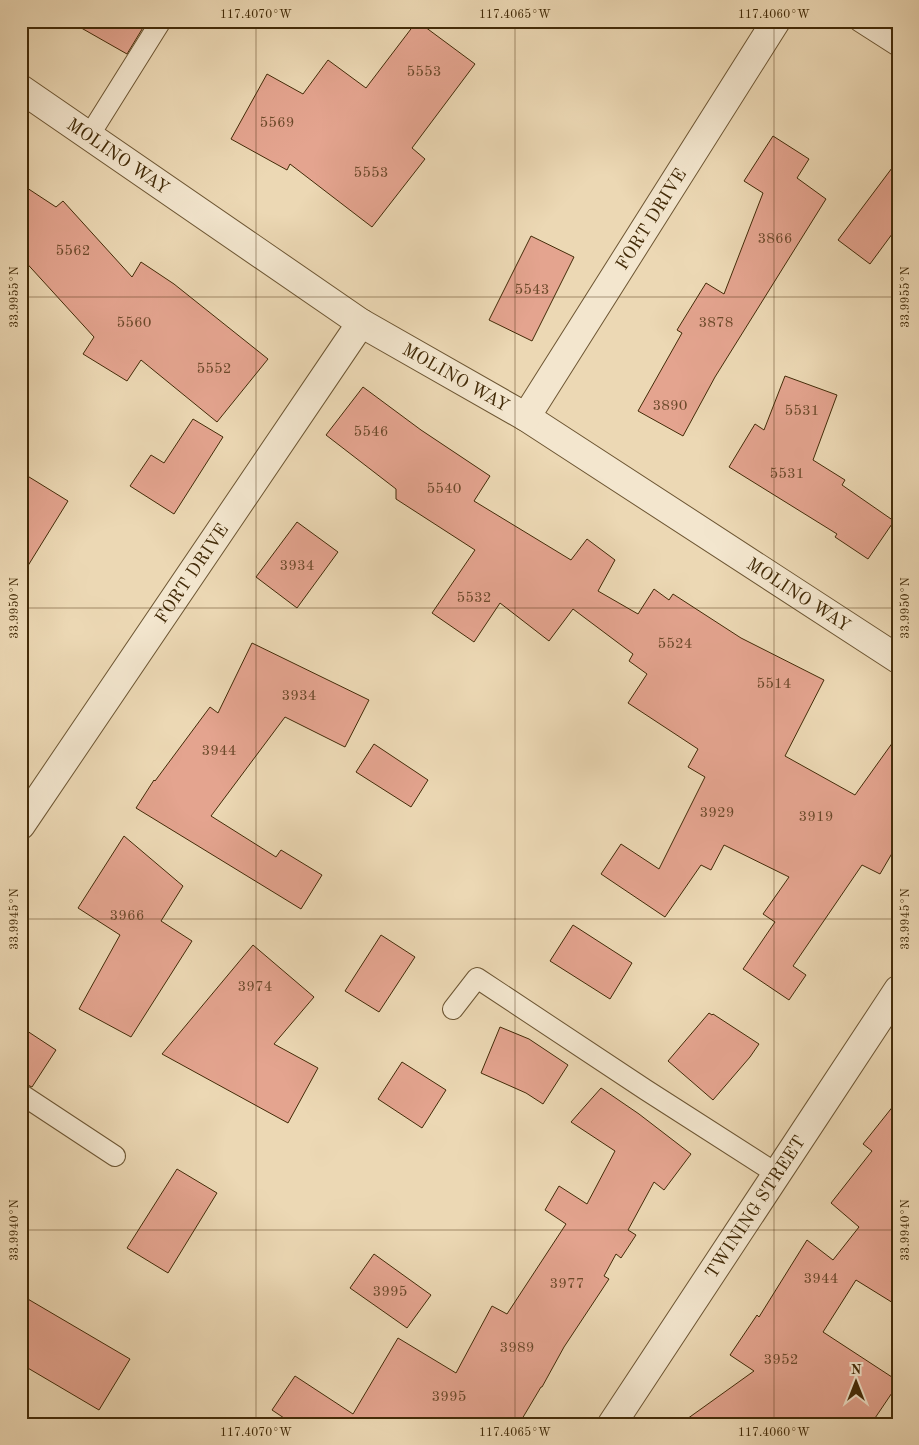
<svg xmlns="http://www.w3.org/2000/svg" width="919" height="1445" viewBox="0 0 919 1445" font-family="'Old Standard TT',serif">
<rect width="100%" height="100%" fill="#ecd8b4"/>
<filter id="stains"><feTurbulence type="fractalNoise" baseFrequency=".004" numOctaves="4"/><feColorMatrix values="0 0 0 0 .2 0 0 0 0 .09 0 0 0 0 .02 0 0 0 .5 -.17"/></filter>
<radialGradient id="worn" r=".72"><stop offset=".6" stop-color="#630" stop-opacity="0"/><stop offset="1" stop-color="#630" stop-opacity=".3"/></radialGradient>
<g fill="#e4a48f" stroke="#432b08">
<path d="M69,21h78l-20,33z"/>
<path d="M417,21l58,43 -63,84 13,11 -53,68 -82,-63 -3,6 -56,-31 36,-65 36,20 25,-34 38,28z"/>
<path d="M773,136l36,23 -12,19 29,21 -111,178 -32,59 -45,-25 44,-78 -5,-3 29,-47 18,11 39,-101 -19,-12z"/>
<path d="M898,160v66l-28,38 -32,-24z"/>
<path d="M21,184l35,23 7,-6 69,76 9,-15 33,22 94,75 -51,63 -76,-62 -14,21 -44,-27 11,-17 -73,-80z"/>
<path d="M531,236l43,21 -42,84 -43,-21z"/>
<path d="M785,376l52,19 -24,65 32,20 -3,5 52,36 -26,38 -33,-22 2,-3 -108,-67 26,-43 9,6z"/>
<path d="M363,387l58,43 69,46 -16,25 97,59 16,-21 28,21 -17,31 40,23 16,-25 15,11 4,-6 68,44 83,42 -39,76 70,39 43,-60v108l-18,31 -18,-9 -69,101 13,9 -17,25 -46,-31 32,-47 -12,-8 26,-37 -65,-32 -13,25 -10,-5 -36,52 -64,-43 20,-30 38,25 46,-92 -17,-10 10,-18 -70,-46 19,-29 -18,-13 4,-7 -60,-45 -24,32 -49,-38 -26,39 -42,-29 43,-63 -79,-51v-10l-70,-54z"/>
<path d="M193,419l30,18 -49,77 -44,-28 21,-31 13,8z"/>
<path d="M21,472l47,29 -47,76z"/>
<path d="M297,522l41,30 -41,56 -41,-31z"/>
<path d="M252,643l117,57 -24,47 -60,-30 -74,99 65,41 5,-7 41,25 -21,34 -165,-101 18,-28 1,1 55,-74 8,6z"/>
<path d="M374,744l54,36 -17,27 -55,-35z"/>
<path d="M124,836l59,50 -22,35 31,20 -61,96 -52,-28 41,-74 -42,-27z"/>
<path d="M573,925l59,38 -22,36 -60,-38z"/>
<path d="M381,935l34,22 -36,55 -34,-21z"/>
<path d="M253,945l61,52 -40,47 44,24 -30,55 -126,-69z"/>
<path d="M709,1013l3,2 1,-1 46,30 -9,13 -37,43 -45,-39z"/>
<path d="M21,1027l35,23 -24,37 -11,-5z"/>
<path d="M500,1027l29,12 39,26 -25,39 -17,-11 -45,-20z"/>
<path d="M402,1062l44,28 -24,38 -44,-29z"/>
<path d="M601,1088l38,26 52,40 -27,36 -10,-8 -26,48 8,5 -15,23 -5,-4 -12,22 5,3 -45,68 -22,40h-1l-22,37h-226l-21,-14 23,-34 58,38 45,-76 58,35 36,-67 15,8 59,-90 -21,-14 14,-24 28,18 28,-53 -44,-29z"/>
<path d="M898,1100v206l-42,-26 -33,52 75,49v3l-27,40h-191l74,-53 -24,-16 27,-40 2,2 48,-77 26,20 26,-33 -28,-24 41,-52 -9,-7z"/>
<path d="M177,1169l40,24 -49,80 -41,-25z"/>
<path d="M374,1254l57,41 -24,33 -57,-40z"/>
<path d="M21,1295l109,64 -31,51 -78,-46z"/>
</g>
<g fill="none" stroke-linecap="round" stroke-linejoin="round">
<defs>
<g id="service">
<path d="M859,21l39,25"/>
<path d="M89,136l72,-115"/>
<path d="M453,1009l24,-31 169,112 131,84"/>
<path d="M21,1094l94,62"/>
</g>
<g id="minor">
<path id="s1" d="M21,89l340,234 165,94 372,242"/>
<path id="s2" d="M526,417l250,-396"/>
<path id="s3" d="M21,825l340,-502"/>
<path id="s4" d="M612,1424l286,-434"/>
</g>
</defs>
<use href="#service" stroke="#6d5633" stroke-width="22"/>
<use href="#minor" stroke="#6d5633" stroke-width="30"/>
<use href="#service" stroke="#f3e6ce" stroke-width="20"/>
<use href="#minor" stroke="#f3e6ce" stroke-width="28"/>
</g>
<path fill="none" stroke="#432b08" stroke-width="1" stroke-opacity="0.45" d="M256,21v1403M515,21v1403M774,21v1403M21,297h877M21,608h877M21,919h877M21,1230h877"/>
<g text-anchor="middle" stroke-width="5" stroke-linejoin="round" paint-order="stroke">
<g font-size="15" fill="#6b492a">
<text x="424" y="76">5553</text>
<text x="277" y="127">5569</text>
<text x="371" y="177">5553</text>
<text x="775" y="243">3866</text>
<text x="73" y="255">5562</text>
<text x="532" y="294">5543</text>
<text x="134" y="327">5560</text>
<text x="716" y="327">3878</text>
<text x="214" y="373">5552</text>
<text x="670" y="410">3890</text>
<text x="802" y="415">5531</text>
<text x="371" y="436">5546</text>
<text x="787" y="478">5531</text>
<text x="444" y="493">5540</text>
<text x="297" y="570">3934</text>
<text x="474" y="602">5532</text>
<text x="675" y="648">5524</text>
<text x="774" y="688">5514</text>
<text x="299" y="700">3934</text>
<text x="219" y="755">3944</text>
<text x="717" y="817">3929</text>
<text x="816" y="821">3919</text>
<text x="127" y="920">3966</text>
<text x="255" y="991">3974</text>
<text x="821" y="1283">3944</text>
<text x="567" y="1288">3977</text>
<text x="390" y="1296">3995</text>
<text x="517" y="1352">3989</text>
<text x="781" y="1364">3952</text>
<text x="449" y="1401">3995</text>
</g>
<g font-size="18" fill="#432b08" stroke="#f3e6ce">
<text dy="6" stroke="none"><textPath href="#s1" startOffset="118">MOLINO WAY</textPath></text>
<text dy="6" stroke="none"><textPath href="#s2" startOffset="234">FORT DRIVE</textPath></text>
<text dy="6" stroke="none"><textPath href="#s1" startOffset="522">MOLINO WAY</textPath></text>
<text dy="6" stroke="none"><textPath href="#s3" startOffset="304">FORT DRIVE</textPath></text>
<text dy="6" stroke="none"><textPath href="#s1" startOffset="928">MOLINO WAY</textPath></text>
<text dy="6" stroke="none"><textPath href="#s4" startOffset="260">TWINING STREET</textPath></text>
</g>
</g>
<rect width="919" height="1445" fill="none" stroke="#ecd8b4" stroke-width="55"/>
<g transform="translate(856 1382)" stroke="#f3e6ce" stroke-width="4" paint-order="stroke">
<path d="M0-4L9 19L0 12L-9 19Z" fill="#432b08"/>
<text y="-8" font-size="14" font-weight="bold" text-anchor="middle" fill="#432b08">N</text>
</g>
<rect x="28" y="28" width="864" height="1390" fill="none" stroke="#432b08" stroke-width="2"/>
<g font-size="12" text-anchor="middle" fill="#432b08">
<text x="256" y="18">117.4070°W</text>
<text x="515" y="18">117.4065°W</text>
<text x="774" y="18">117.4060°W</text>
<text transform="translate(14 297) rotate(-90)" y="4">33.9955°N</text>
<text transform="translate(905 297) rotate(-90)" y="4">33.9955°N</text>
<text transform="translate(14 608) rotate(-90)" y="4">33.9950°N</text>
<text transform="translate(905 608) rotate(-90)" y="4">33.9950°N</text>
<text transform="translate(14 919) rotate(-90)" y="4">33.9945°N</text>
<text transform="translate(905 919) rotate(-90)" y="4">33.9945°N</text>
<text transform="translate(14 1230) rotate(-90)" y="4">33.9940°N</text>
<text transform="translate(905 1230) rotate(-90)" y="4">33.9940°N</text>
<text x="256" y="1436">117.4070°W</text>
<text x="515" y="1436">117.4065°W</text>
<text x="774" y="1436">117.4060°W</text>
</g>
<rect width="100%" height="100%" filter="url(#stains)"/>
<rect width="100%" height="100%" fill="url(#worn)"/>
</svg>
